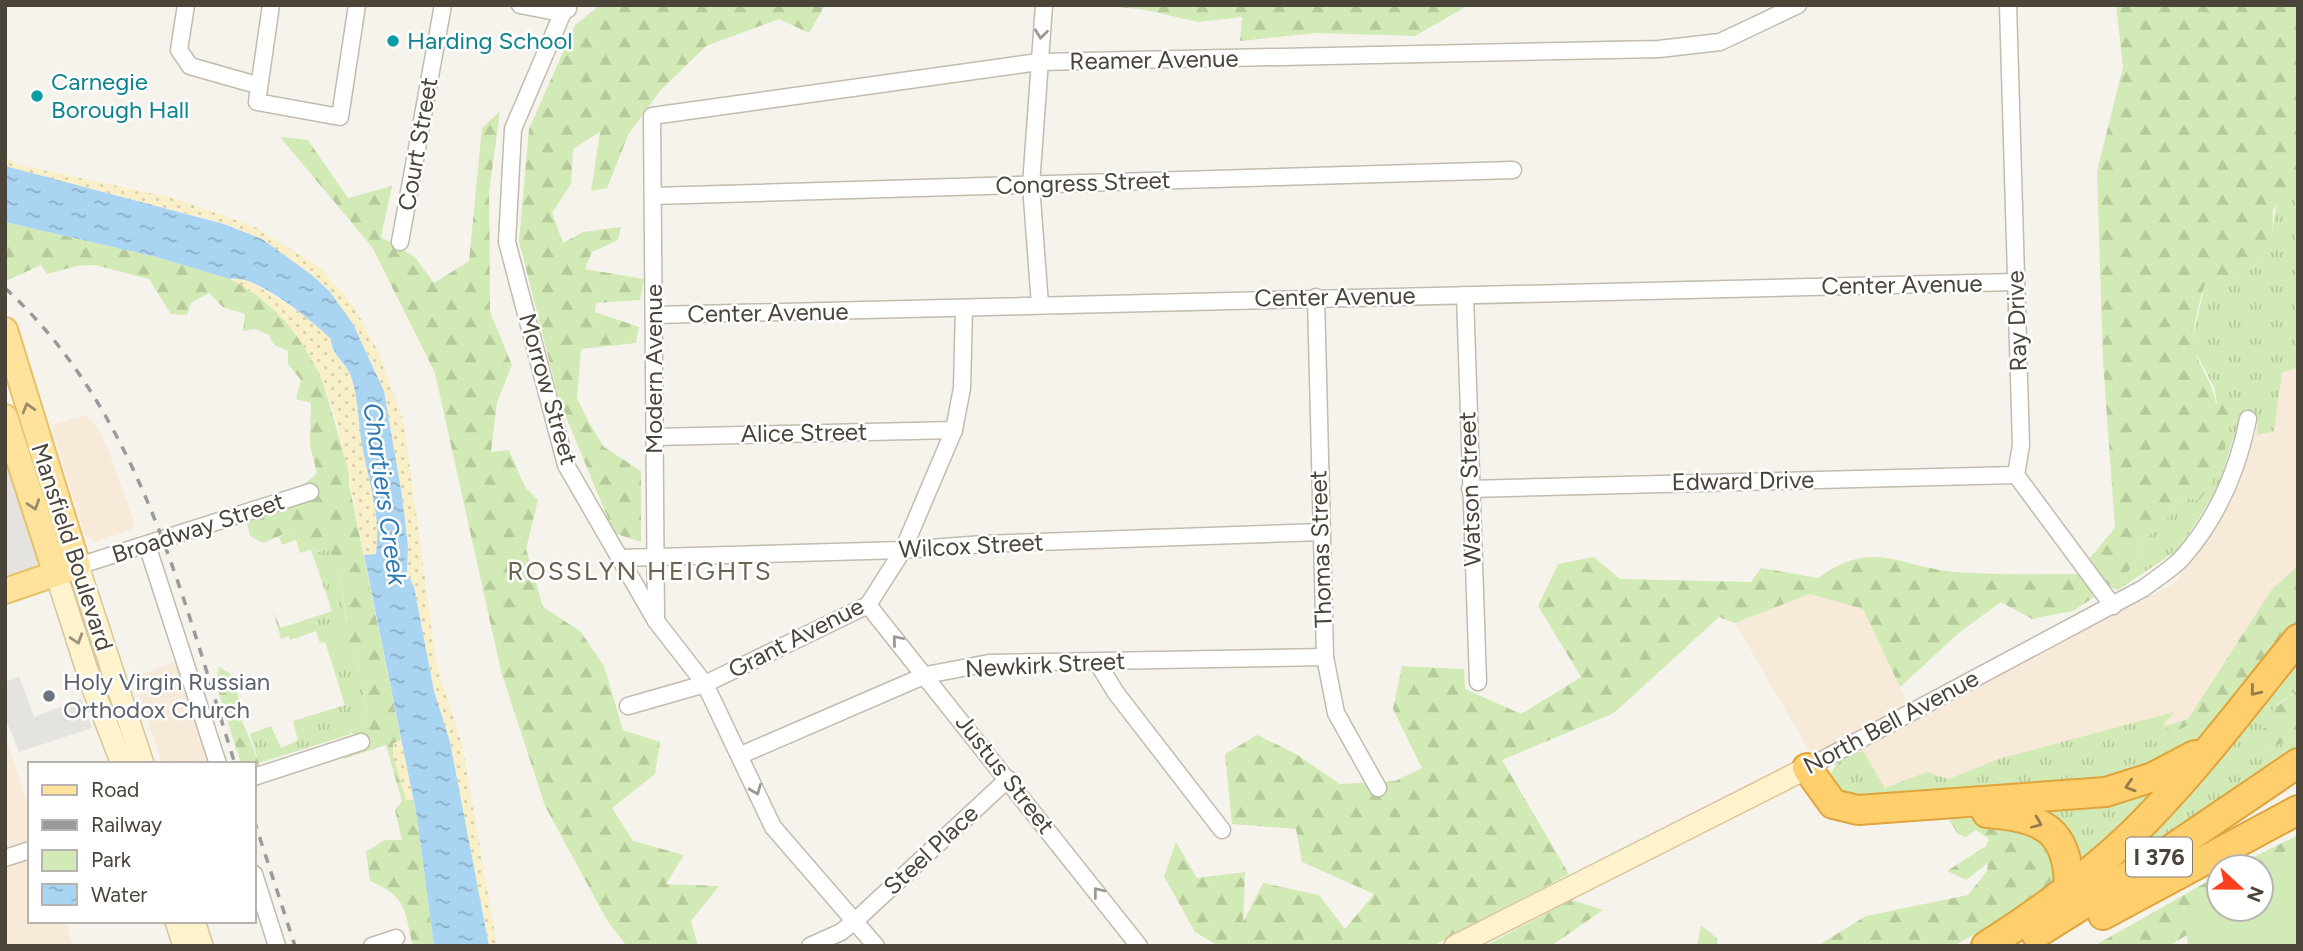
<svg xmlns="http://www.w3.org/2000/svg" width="2303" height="951" viewBox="0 0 2303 951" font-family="Figtree,sans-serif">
<defs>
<pattern id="grass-tufts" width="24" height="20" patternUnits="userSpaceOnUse" patternTransform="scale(1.75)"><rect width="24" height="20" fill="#d2eab5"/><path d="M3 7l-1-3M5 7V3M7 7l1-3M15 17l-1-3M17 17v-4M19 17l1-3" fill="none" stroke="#b6ca9c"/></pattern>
<pattern id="forest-firs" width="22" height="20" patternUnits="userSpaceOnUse" patternTransform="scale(1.75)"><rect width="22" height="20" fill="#d2eab5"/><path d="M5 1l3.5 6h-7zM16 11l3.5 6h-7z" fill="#b6ca9c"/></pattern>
<pattern id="sand-dots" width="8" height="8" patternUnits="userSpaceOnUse" patternTransform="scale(1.75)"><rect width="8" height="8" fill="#f9efc9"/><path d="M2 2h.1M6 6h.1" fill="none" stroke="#d7cead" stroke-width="1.8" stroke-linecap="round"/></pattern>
<pattern id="water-ripples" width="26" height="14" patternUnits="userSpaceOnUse" patternTransform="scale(1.75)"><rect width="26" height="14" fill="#a9d4f2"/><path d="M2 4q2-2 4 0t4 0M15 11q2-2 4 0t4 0" fill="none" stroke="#8caec5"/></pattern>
</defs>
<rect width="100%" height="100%" fill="#f6f3ec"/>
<g fill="#f7ead8">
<path d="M2298,344v222l-26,23 -84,130 -300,75 -78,-42 -75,-129 75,-29 53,15 52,110 260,-136 60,-91 26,-96z"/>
<path d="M85,415l12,12 11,23 26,70 -1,9 -39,13 -9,-6 -34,-111z"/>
<path d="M178,661l35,103h-51l-28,-87z"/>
<path d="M5,735l25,76v110h35l8,25h-68z"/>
</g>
<g fill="url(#grass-tufts)">
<path d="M2298,167v201l-16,4 -8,59 -17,4 1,-14 -21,5 -19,62 -39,61 -61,41 -10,-4 13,-3 16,-25 3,-15 32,-29 8,-16 44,-61 -10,-50 -20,-38 -1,-12 12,-52 22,-4 40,-22c12,-40 0,-56 31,-92z"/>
<path d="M296,529l4,13 19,10 9,-4 11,26 12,74 7,14 10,54 -9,11 -9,4 1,3 -92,29 -9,-29 21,-8 10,22 17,-8 -5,-19 52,-16 -20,-63 -5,1 -4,-12 -26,9 -1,-4 -8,3 -8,-28 8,17 51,-17 -21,-61 -11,3 -4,-13 -14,5 -3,-8z"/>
<path d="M2298,653v37l-21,15 -9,20 -17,13 7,17 40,-20v13l-179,120 -5,-7z"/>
<path d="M2225,708l-18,29 -71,40 -288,26 -21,-22 13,-23 23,-7 22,37 42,-16 21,7 54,-21 172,-46 -11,13 11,7z"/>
<path d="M2169,781l-88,85 -42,-62z"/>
</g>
<g fill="url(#forest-firs)">
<path d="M600,5h225l-16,28 -30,-14 -73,27 -46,45 -32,44 -21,53 -16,3 9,-59 -27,17 -2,35 -19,29 11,30 20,-11 38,-5 -3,13 -26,12 -7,17 59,10 -4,21 -44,3 -1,9 44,15 -3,16 -55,6 -4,49 10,21 17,28 37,24v71l-27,-9 -55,-133 -40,-159 10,-112 46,-104z"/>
<path d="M1102,5h367l-54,31 -99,-3 -76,8 2,-24 -44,5 -52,-12z"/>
<path d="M2116,5h182v162l-25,43 -1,32 -5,17 -40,22 -22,4c-5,13 -14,48 -11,61 4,20 19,36 22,58l15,-3 6,14 -13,22c7,21 -13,45 -24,63l-20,-2 -8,16 -32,29 -3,15 -16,25 -30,6 2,9 -20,13 -41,8 -31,-17 -41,30 -60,55 -37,-78 -53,-15 -75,29 -16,-6 -105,96 -112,47 67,114 -136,72h-214l-24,-14 -31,-56 12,-34 21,36 48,-6 -2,50 20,-39 56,12 26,34 29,-35 -72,-32 -6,-33 -64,-5 -7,-70 32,-19 39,19 44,30 55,-3 27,-13 -29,-59 9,-43 62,3 1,20 56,25 60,-37 -43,-71 20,-42 36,-7 26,22 131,3 10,-14 57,10c57,-41 81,-10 139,-6 39,3 80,2 119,2l39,-46 -12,-167 -6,-190 26,-104z"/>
<path d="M500,111l-11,81 1,120 22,53 -15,37 -6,50 18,-2 16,37 13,13 -12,49 17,58 37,24 24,35 19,64 37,12 -5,32 -43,34 21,33 51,14 -18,29 53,2 -28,35 7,25h-71l-19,-24 -63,-116 -44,-135 -66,-298 -63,-126 -92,-110 28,3 40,58 44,-12 -11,51 34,20 19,26 35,-22 13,-133z"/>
<path d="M5,222l151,35 74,22 23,12 33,29 33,49 30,103v12l52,256 -8,4 13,56h7l4,17 17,129h-21c-9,-37 -6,-49 -43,-65l-4,-29 18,-12h18l-7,-30 7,-9 -16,-56 -42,14 1,-7 18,-8 -13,-13 9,-4 9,-12 -10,-53 -7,-14 -15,-9 2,-12 9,-8 -8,-45 -11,-26 -8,4 -20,-10 -4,-13 -33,14 -13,-7 -3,-13c20,-20 49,-29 70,-50l-7,-28 1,-42 -15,-4 5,-19 -13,-16v-13l-14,-6 -5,-10 -15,-6 -11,2 2,-17 -22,-7 -14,-14 -18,10 -4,12 -16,-1 -22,-35 -54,-14 -18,1 -30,8 -6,-9 -35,16z"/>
<path d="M2298,566v61l-73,81 -51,24 -11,-6 25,-7 84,-130z"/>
<path d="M219,667l12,7 8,24v15l20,50 -1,8 -4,2v-9h-13l-25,-80z"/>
<path d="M2298,690v45l-40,20 -9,-9 2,-8 17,-13 3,-14z"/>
<path d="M1993,808l57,30 13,41 -72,47 -38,20h-136l49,-30 102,-21 19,-24 1,-8 -22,17 -19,-9 39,-25 3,-7 -13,-9 -10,7 -8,-3 -9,-14 23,-3z"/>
<path d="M2298,835v111l-106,-14 -23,14h-75l125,-71v34h42v-42h-28z"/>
<path d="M1572,900l31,10 -52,36h-66z"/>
<path d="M1701,925l16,13 1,8h-21z"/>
</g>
<g fill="url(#sand-dots)">
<path d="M5,156l12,8 160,35 78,28 66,41 32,37 25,46 26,71 32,240 26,82 35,202h-8l-39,-204 -16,-51 -20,-104 -7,-14 1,-27 -6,-50 -18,-105 -13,-31 -41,-68 -17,-16 -51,-37 -38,-16 -218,-55z"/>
<path d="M241,277c32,18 63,36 90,62v9l18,24 8,25 5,49 9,32 7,58 -2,18 -12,1c-22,-107 -27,-219 -134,-276z"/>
<path d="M401,740l12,60h-7l-13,-44v-12z"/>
</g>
<path fill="#d2eab5" d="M2298,843v103h-110l-3,-30 34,-22v15h42v-42z"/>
<g fill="#e5e3e0">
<path d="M5,462l35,102 -35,12z"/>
<path d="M19,676l15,41 47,-18 11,29 -73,24 -14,-35v-35z"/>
</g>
<path fill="url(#water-ripples)" d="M5,166l219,58 38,15 51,37 17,16 23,32 31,67 18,105 6,50 -1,27 7,14 20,104 16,51 39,204h-55l-17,-129 -53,-262 12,-1c5,-38 -7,-72 -14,-108 -4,-24 -3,-47 -11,-70 -5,-14 -20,-21 -20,-37 -20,-19 -74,-65 -101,-60l-74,-22 -151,-35z"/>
<path fill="#f6f3ec" d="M6,5h25l-14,16 -12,-5z"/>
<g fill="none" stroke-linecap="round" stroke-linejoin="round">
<defs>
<g id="street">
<path d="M186,5l-7,45 11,16 67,19"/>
<path d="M271,5l-14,97 83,15 17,-112"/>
<path d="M520,5l41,8 7,-4"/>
<path d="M566,5l-53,124 -6,113 59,223 90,156 49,63 68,143 103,119"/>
<path d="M2008,5l13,440 -5,30 97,131"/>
<path d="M653,196l860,-26"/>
<path d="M400,242l43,-237"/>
<path d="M1465,295l13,387"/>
<path d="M1316,297l9,360 11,56 42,75"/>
<path d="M1040,305l-9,-120 13,-180"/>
<path d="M654,315l1362,-33"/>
<path d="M654,437l300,-7"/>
<path d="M1470,489l546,-14"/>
<path d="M147,545l71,219"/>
<path d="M620,558l283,-8 81,-6 338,-12"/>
<path d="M78,566l232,-74"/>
<path d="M868,605l271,341"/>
<path d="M656,621l-4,-505 386,-54 621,-13 61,-7 78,-37"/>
<path d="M1097,662l19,31 106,137"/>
<path d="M628,706l77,-22 163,-79 35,-55 51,-120 8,-42 2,-79"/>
<path d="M741,755l185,-80 63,-12 336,-6"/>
<path d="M1807,768l337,-180c13,-10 28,-19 39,-31 34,-39 55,-88 65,-138"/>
<path d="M254,777l107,-35"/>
<path d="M5,858l25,-8"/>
<path d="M254,874l23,72"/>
<path d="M372,946l24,-8"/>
<path d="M810,946l31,-14 14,-11 153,-142"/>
</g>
<g id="secondary">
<path d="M78,566l65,198"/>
<path d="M56,574l36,112 30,78"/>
<path d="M176,921l8,25"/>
<path d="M194,921l8,25"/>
<path d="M1455,946l352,-178"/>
</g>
<g id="primary">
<path d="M5,330l73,236 -73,25"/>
<path d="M5,417l51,157"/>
</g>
<g id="highway">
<path d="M1807,768l26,36 25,6 248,-18 47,-15 42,-22"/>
<path d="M1987,813c55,4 82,16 82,76"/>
<path d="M2103,915l195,-105"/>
<path d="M2036,934l134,-84 128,-87"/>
<path d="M1986,946c52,-33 100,-68 145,-111 61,-59 113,-130 167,-196"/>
</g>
</defs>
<use href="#street" stroke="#c2bbae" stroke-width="19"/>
<use href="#secondary" stroke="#d6c79b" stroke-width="24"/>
<use href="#primary" stroke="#e6c16a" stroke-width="28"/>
<use href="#highway" stroke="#e0a43c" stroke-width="32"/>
<use href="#street" stroke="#fff" stroke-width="16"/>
<use href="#secondary" stroke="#fff3cd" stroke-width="21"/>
<use href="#primary" stroke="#ffe39c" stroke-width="24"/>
<use href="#highway" stroke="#ffcf6e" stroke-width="28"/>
<g stroke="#9a9a9a" stroke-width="3.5" stroke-dasharray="9 9" stroke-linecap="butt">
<path d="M5,288c135,124 177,308 230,476"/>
<path d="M254,820l41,126"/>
</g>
</g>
<defs><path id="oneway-chevron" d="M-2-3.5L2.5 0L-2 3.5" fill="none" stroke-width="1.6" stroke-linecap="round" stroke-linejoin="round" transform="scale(1.75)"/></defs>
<g stroke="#9c9892">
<use href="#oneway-chevron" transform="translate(1041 34) rotate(97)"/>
<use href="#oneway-chevron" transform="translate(897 640) rotate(-130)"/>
<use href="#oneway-chevron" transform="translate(756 790) rotate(68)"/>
<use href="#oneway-chevron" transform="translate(1098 892) rotate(-128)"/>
</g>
<g stroke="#9c8c66">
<use href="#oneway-chevron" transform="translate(28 408) rotate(-106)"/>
<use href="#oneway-chevron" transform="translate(34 505) rotate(72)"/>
</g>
<use stroke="#9c937c" href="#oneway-chevron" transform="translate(77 639) rotate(72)"/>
<g stroke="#937c4e">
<use href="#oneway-chevron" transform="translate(2255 691) rotate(129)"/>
<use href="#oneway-chevron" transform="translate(2130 786) rotate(163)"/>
<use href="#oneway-chevron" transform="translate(2037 823) rotate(23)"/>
</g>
<g fill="#0f9aa8" stroke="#fff" stroke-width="2.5">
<circle cx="393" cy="41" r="7"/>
<circle cx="37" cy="96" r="7"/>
</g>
<circle fill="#6b7280" stroke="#fff" stroke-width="2.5" cx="49" cy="696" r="7"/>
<g text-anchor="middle" stroke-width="5" stroke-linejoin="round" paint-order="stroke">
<rect fill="#fff" stroke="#817c74" stroke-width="2" x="2126" y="837.5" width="66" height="39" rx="5"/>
<g font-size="23" font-weight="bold" fill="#4b4439">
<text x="2159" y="865">I 376</text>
</g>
<g font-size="24" fill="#0d838f" stroke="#fff" text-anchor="start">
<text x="407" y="49">Harding School</text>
<text x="51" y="90">Carnegie<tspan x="51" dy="28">Borough Hall</tspan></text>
</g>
<g font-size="24" fill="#4b4439" stroke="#fff">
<text transform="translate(1154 60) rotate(-1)" y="8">Reamer Avenue</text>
<text transform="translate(418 144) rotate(-80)" y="8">Court Street</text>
<text transform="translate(1083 183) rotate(-2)" y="8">Congress Street</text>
<text transform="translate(1902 285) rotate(-1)" y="8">Center Avenue</text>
<text transform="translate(1335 297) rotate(-1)" y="8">Center Avenue</text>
<text transform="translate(768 313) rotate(-1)" y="8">Center Avenue</text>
<text transform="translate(2017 321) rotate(-92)" y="8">Ray Drive</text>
<text transform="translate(654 369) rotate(-90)" y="8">Modern Avenue</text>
<text transform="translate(548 389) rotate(74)" y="8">Morrow Street</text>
<text transform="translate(804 433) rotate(-1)" y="8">Alice Street</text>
<text transform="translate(1743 481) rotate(-1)" y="8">Edward Drive</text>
<text transform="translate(1470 489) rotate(-92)" y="8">Watson Street</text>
<text transform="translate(198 528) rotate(-18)" y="8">Broadway Street</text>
<text transform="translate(971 546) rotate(-3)" y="8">Wilcox Street</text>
<text transform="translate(72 547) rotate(72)" y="8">Mansfield Boulevard</text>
<text transform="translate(1321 549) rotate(-92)" y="8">Thomas Street</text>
<text transform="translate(796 638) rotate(-27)" y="8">Grant Avenue</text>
<text transform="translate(1045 665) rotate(-3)" y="8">Newkirk Street</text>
<text transform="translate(1891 722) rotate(-28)" y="8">North Bell Avenue</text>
<text transform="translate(1005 774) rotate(52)" y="8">Justus Street</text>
<text transform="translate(931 850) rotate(-43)" y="8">Steel Place</text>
</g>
<g font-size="24" fill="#5b616d" stroke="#fff" text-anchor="start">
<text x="63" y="690">Holy Virgin Russian<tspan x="63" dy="28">Orthodox Church</tspan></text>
</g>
<g font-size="26" font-style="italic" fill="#2e7ab2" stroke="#fff">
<text transform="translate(385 494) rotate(82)" y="9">Chartiers Creek</text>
</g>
<g font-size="26" letter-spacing="2" fill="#6e6250" stroke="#fff">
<text x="640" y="580">ROSSLYN HEIGHTS</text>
</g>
</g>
<rect width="2303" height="951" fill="none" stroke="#4b4439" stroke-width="14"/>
<rect x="28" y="762" width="228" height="161" fill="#ffffff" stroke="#b7b4b0" stroke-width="2"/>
<rect x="42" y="785" width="35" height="10" fill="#ffe39c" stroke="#b7b4b0" stroke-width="2"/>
<text x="91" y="797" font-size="21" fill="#4b4439">Road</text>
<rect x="42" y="820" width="35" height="10" fill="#9a9a9a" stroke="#b7b4b0" stroke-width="2"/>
<text x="91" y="832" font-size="21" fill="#4b4439">Railway</text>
<rect x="42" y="850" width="35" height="21" fill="#d2eab5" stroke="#b7b4b0" stroke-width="2"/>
<text x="91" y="867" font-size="21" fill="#4b4439">Park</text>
<rect x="42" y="884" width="35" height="21" fill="url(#water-ripples)" stroke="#b7b4b0" stroke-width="2"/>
<text x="91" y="902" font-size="21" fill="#4b4439">Water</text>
<g transform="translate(2240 888) rotate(112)"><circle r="33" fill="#ffffff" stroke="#b7b4b0" stroke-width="2"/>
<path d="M0-5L12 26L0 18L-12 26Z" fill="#fc3f1d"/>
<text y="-10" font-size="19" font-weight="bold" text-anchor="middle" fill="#4b4439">N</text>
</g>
</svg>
